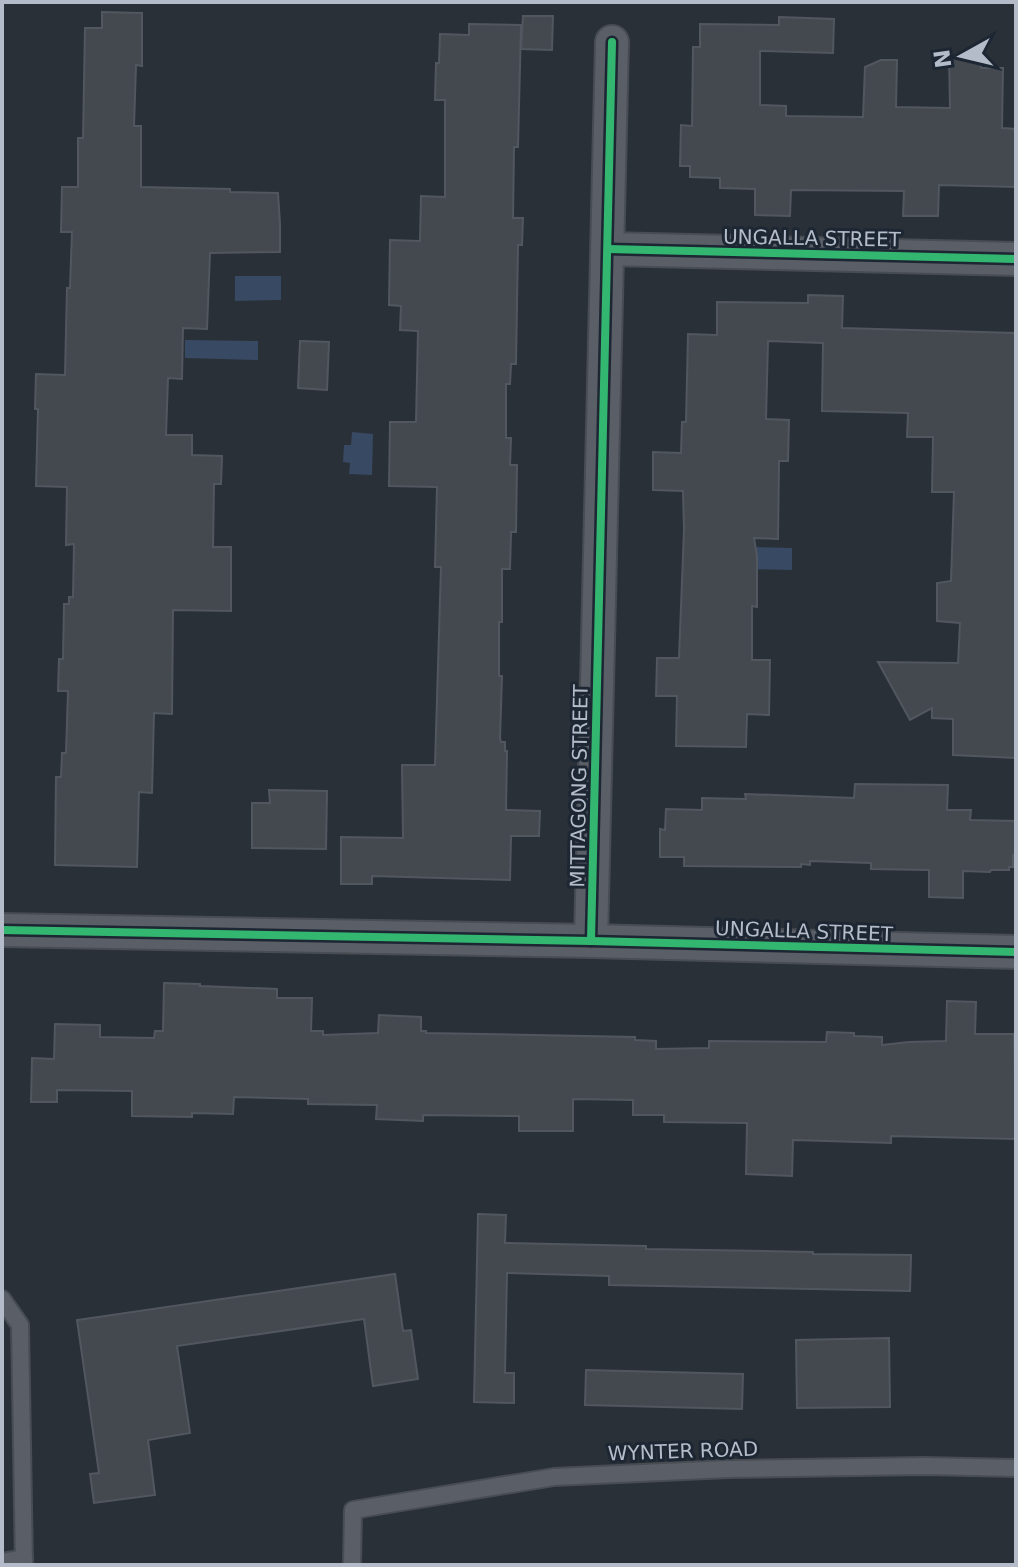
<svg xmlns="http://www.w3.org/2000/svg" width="1018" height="1567" viewBox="0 0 1018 1567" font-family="'DejaVu Sans',sans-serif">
<rect width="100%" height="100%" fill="#2a3038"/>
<g fill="#384963">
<path d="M235,276h46v24l-46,1z"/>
<path d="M185,340l73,1v19l-73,-2z"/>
<path d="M352,432l21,2 -1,41 -23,-1 1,-11 -7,-1 1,-17h7z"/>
<path d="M748,547l44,1v22l-45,-1z"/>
</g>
<g fill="#444950" stroke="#52575f" stroke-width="2">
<path d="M102,12l40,1v53l-6,-1 -2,61h7v61l89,2v3l48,1 2,31v28l-70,1 -3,76 -24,-1 -1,51 -14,-1 -2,57h26v20l30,1 -1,28h-7l-1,63h18v64l-58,-1 -1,104 -18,-1 -2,80 -13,-1 -2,75 -82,-2 1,-88h5l1,-24h4l2,-62h-10l1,-32h4l1,-55h5v-7h4l1,-53 -8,1 1,-58 -31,-1 2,-77h-3l1,-35 29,1 2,-87h3l2,-56h-11l1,-45h16v-49h5l2,-110h17z"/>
<path d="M523,16h30l-1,34 -31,-1z"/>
<path d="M779,17l55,2 -1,34 -73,-2v54l26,1v10l77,1 2,-50 16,-7h16l-1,47 54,1 -1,-52h30l2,12h22l-1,60 14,1v58l-77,-2 -1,31h-35l1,-25 -113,-1 -1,26 -35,-1v-26l-35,-1v-10l-30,-1v-11h-10l1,-41 11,1 1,-79h7v-23l79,1z"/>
<path d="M469,24l52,1 -3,122h-4l-1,71h10l-1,27h-4l-2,119h-5l-1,20h-4v54h5l-1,27h7l-1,67h-5l-1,37h-8v53h-3v54h3l-2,62 1,4h4v9h2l-1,59 34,1 -1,25h-28l-1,44 -138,-4v8h-31v-47l62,1 -1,-73h33l6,-198h-6l2,-80 -48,-1 1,-64h26l2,-91 -18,-1 1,-24 -12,-1 1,-65 30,1 1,-45 24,1v-97h-10l1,-37h3l1,-29 29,1z"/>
<path d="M808,295l35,1 -1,32 174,5v425l-63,-3v-36l-21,-1v-10l-22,12 -32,-58 80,1 2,-40 -23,-2v-38l14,-2 3,-89h-22l1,-55h-26l1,-24 -86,-2 1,-68 -55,-2 -2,78 23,1 -1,41h-9l-1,78 -24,-1 3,18v51l-5,-1v54h18l-1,55 -22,-1 -1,33 -70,-1 1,-50h-21l1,-38h22l5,-128 -1,-39 -30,-1v-38l28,1 1,-31h4l2,-88 29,1v-33l91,1z"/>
<path d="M300,341l29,1 -2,48 -29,-2z"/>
<path d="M855,784l93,1 -1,25h24l-1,10 46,1v34h-3v12h-4v3h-18l-1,2 -27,-1v27l-34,-1v-27l-58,-1v-6l-61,-2v4l-9,-1v3l-117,-1v-9h-24v-28l5,1 1,-21 36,1v-12l44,1 -1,-5 109,4z"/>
<path d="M269,790l58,1 -1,58 -74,-1v-45h18z"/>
<path d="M164,983l36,1v2l77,3v9h35l-1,33h12v4l55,-2 1,-18 42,2v14h5v2l209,4v3l21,1v8l53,-1v-7l117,1 1,-10 27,1v3l28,1v8l27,-3 37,-1 1,-40 29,1 -1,32h39l2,105 -125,-3v7l-98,-3 -1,36 -46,-2 1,-51 -83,-1v-7h-31v-15l-60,-1v32h-54v-15l-96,-1v6l-47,-2 1,-14 -69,-1v-5l-74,-2 -1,17 -41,-1v4l-60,-1v-25l-75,-1v12h-26l1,-44 22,1 1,-35 45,1v12l54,1 1,-7h8z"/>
<path d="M478,1214l28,1 -1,28 141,3v3l167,3v2l98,1 -1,36 -301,-6v-9l-102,-3 -2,100h9v30l-40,-1z"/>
<path d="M395,1274l8,57 8,-1 7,49 -45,7 -9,-67 -187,27 13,87 -42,7 7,55 -61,8 -4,-29 9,-1 -22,-153z"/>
<path d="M889,1338l1,69 -93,1 -1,-68z"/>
<path d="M586,1370l157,4 -1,35 -157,-4z"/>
</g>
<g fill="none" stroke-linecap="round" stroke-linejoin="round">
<defs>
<g id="lane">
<path d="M2,1299l18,26 4,240"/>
<path d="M2,1562l22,-4"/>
<path d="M352,1565l1,-55 201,-33 174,-8 196,-3 92,2"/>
</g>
<g id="street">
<path d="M608,249l408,10"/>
<path d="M2,930l589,11 21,-899"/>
<path d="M591,941l425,11"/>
</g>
</defs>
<use href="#lane" stroke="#484c53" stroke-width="20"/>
<use href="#street" stroke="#484c53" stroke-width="36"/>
<use href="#lane" stroke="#5a5e66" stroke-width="16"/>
<use href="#street" stroke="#5a5e66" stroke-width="32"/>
<defs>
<g id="cycleway">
<path d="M608,249l408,10"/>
<path d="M2,930l589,11 21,-899"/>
<path d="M591,941l425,11"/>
</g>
</defs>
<use href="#cycleway" stroke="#1d2633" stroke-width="13"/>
<use href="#cycleway" stroke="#33b770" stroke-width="8"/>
</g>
<g text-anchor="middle" stroke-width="6" stroke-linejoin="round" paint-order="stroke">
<g font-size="20" fill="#b4bcc9" stroke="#1d2633">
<text transform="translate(812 238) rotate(1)" y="7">UNGALLA STREET</text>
<text transform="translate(579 786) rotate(-89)" y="7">MITTAGONG STREET</text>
<text transform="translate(804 931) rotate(2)" y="7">UNGALLA STREET</text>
<text transform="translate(683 1451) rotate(-2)" y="7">WYNTER ROAD</text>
</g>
</g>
<rect width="1018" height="1567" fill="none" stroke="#b4bcc9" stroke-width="8"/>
<g transform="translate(962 56) rotate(262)" stroke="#1d2633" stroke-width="6" paint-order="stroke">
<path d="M0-6L14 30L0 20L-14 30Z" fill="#b4bcc9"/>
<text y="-12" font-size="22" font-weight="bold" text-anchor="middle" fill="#b4bcc9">N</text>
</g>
</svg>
